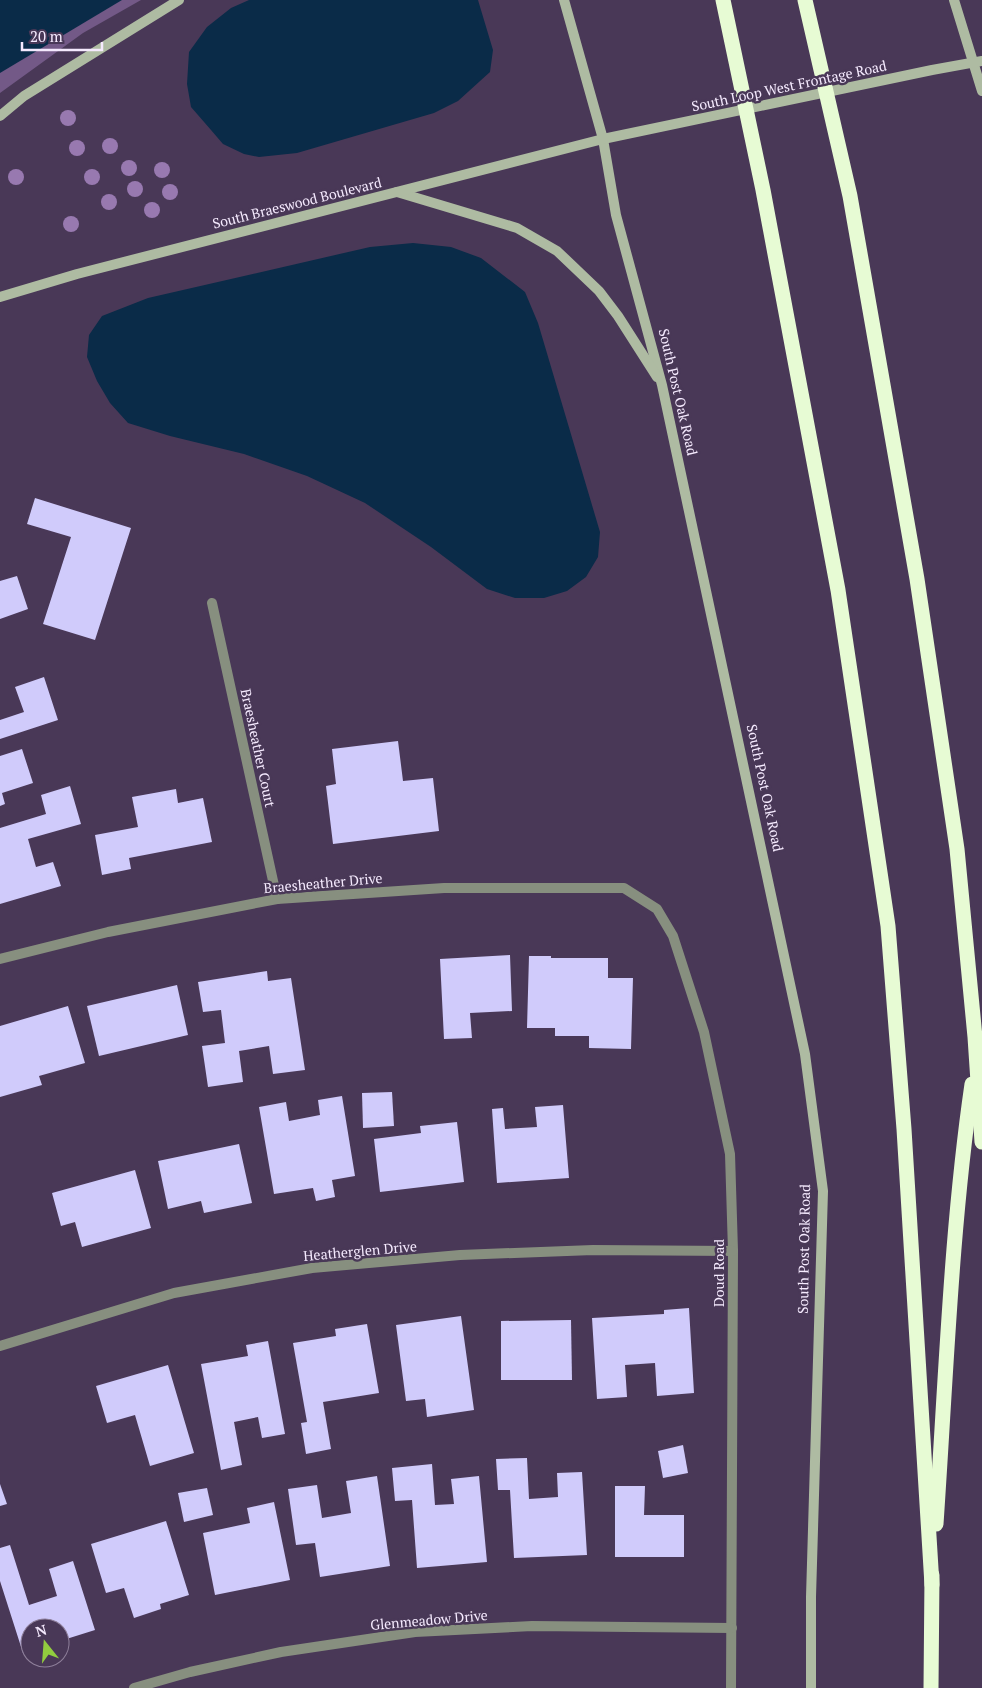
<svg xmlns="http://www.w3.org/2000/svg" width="982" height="1688" viewBox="0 0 982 1688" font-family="'PT Serif',serif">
<rect width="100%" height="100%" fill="#493857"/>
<path fill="#735987" d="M0,0h141l-58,33 -83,60z"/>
<g fill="#0a2b48">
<path d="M0,0h122l-122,73z"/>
<path d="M249,0h229l15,50 -3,22 -32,29 -24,12 -137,40 -38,4 -15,-3 -21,-10 -12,-14 -20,-23 -4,-23 2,-32 18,-25 24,-19z"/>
<path d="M413,243l38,4 30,11 44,34 13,31 62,209 -2,25 -12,20 -19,14 -23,7h-29l-28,-9 -56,-42 -66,-44 -58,-27 -63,-22 -74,-18 -42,-13 -18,-20 -13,-22 -10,-24 2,-22 13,-19 46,-18 222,-51z"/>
</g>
<g fill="#d0cbfb">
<path d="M35,498l96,30 -36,112 -52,-16 28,-87 -44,-13z"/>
<path d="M17,576l11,33 -28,10v-38z"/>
<path d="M44,677l14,43 -58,19v-19l24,-8 -9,-25z"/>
<path d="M398,741l5,40 30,-3 6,53 -106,13 -7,-58 10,-2 -4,-35z"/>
<path d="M22,749l11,34 -31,10 3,11 -5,2v-50z"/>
<path d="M70,786l11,38 -53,15 8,28 17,-5 8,24 -61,18v-76l46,-14 -5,-19z"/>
<path d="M176,789l2,14 25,-5 9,44 -83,16 2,11 -29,6 -7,-40 43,-8 -6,-30z"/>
<path d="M510,955l2,56 -42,2 2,25 -28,1 -4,-80z"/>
<path d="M529,956h22v2h57v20h25l-2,71 -42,-1v-12h-34v-8h-28z"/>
<path d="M267,971l1,10 23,-3 14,92 -32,4 -4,-28 -30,5 4,31 -35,5 -6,-41 23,-3 -4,-33 -18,2 -5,-30z"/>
<path d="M177,985l11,50 -89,21 -12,-50z"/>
<path d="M68,1006l17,57 -46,13 3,9 -42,12v-71z"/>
<path d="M392,1092l2,34 -31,2 -1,-35z"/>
<path d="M342,1096l13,80 -23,4 3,17 -19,4 -3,-13 -39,6 -15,-87 27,-5 3,19 31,-6 -2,-15z"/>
<path d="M563,1105l6,73 -72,5 -5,-74 11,-1 2,21 32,-2 -2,-20z"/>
<path d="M457,1122l7,60 -84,10 -6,-53 47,-6 -1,-7z"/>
<path d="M239,1144l13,59 -48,10 -3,-12 -33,8 -10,-48z"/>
<path d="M135,1170l16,58 -69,19 -7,-25 -14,4 -9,-33z"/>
<path d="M689,1308l5,85 -37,3 -2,-33 -30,2 2,32 -30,2 -5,-81 72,-4v-4z"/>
<path d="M461,1316l13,94 -47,7 -2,-18 -19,2 -10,-76z"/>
<path d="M571,1320l1,60h-71v-59z"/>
<path d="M367,1324l12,69 -56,9 8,47 -25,5 -5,-31 6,-1 -14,-79 43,-7 -1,-7z"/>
<path d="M268,1341l17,93 -23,4 -4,-21 -24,5 8,43 -21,5 -20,-106 47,-8 -2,-11z"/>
<path d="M168,1365l26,88 -44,13 -15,-51 -28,8 -11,-37z"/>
<path d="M683,1445l5,28 -25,5 -5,-27z"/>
<path d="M527,1458l2,41 29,-2 -1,-24 25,-1 5,83 -73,3 -4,-68h-12l-2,-31z"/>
<path d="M432,1464l3,41 19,-1 -3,-25 28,-3 8,86 -70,6 -5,-68 -17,1 -3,-33z"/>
<path d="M377,1476l13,90 -70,11 -5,-34 -19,2 -8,-56 29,-4 5,33 29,-5 -5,-32z"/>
<path d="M0,1484l7,20 -7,2z"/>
<path d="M615,1486h30l-1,29h40v42h-69z"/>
<path d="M207,1488l6,27 -29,7 -6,-29z"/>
<path d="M274,1502l16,78 -75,15 -12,-62 47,-10 -3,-15z"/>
<path d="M166,1521l23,74 -29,9 1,5 -27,9 -10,-30 -18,5 -15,-49z"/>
<path d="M10,1545l19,60 28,-9 -8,-27 24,-8 22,69 -35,11v-13h-30v23l-7,2 -23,-72v-33z"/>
</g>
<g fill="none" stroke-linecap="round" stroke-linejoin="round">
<g stroke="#878f7f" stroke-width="10">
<path d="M212,603l65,296"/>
<path d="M0,959l108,-27 169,-33 167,-11h180l33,21 16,27 31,96 26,122 3,97 -2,437"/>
<path d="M0,1346l174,-53 138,-25 148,-13 133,-5 140,1"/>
<path d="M134,1688l56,-16 91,-20 134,-20 117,-6 200,2"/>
</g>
<g stroke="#aebba2" stroke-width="10">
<path d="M564,0l39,139 13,76 46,170 143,669 18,137 -12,406v91"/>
<path d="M954,0l28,91"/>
<path d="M0,116l24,-20 155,-96"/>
<path d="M397,192l120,36 40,23 42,40 19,25 39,61"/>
<path d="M0,297l77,-23 526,-135 329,-69 50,-9"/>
</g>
<g stroke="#e7fbd4" stroke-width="15">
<path d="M723,0l40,190 75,400 50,336 16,203 28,456"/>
<path d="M805,0l45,196 67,383 40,270 18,188 7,105"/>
<path d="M936,1524c10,-146 15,-295 36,-440"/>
<path d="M931,1688l1,-113"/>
</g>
</g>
<g fill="#9879b0">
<circle cx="68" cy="118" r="8"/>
<circle cx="110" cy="146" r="8"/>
<circle cx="77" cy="148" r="8"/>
<circle cx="129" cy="168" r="8"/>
<circle cx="162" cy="170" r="8"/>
<circle cx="16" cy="177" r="8"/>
<circle cx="92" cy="177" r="8"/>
<circle cx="135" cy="189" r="8"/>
<circle cx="170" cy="192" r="8"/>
<circle cx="109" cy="202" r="8"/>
<circle cx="152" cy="210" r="8"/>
<circle cx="71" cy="224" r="8"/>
</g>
<g text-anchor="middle" stroke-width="5" stroke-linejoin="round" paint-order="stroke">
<g font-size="14" fill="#f5eafe" stroke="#493857">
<text transform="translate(789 86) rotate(-12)" y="5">South Loop West Frontage Road</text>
<text transform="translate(297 203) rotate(-14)" y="5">South Braeswood Boulevard</text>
<text transform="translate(678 392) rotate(77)" y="5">South Post Oak Road</text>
<text transform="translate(258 748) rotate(78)" y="5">Braesheather Court</text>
<text transform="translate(765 788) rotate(78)" y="5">South Post Oak Road</text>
<text transform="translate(323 883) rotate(-5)" y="5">Braesheather Drive</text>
<text transform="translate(804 1249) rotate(-89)" y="5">South Post Oak Road</text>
<text transform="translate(360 1251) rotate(-5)" y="5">Heatherglen Drive</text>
<text transform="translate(719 1273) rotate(-90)" y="5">Doud Road</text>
<text transform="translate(429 1620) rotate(-5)" y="5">Glenmeadow Drive</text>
</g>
</g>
<g transform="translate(45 1643) rotate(343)"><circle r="24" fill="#493857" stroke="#8e7f9a"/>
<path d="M0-4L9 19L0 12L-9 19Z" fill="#92cd3f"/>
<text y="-8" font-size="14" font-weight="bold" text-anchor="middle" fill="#f5eafe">N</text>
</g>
<path d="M22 42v8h80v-8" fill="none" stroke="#f5eafe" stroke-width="2.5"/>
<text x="30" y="42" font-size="15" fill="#f5eafe" stroke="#493857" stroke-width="4" paint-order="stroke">20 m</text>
</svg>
